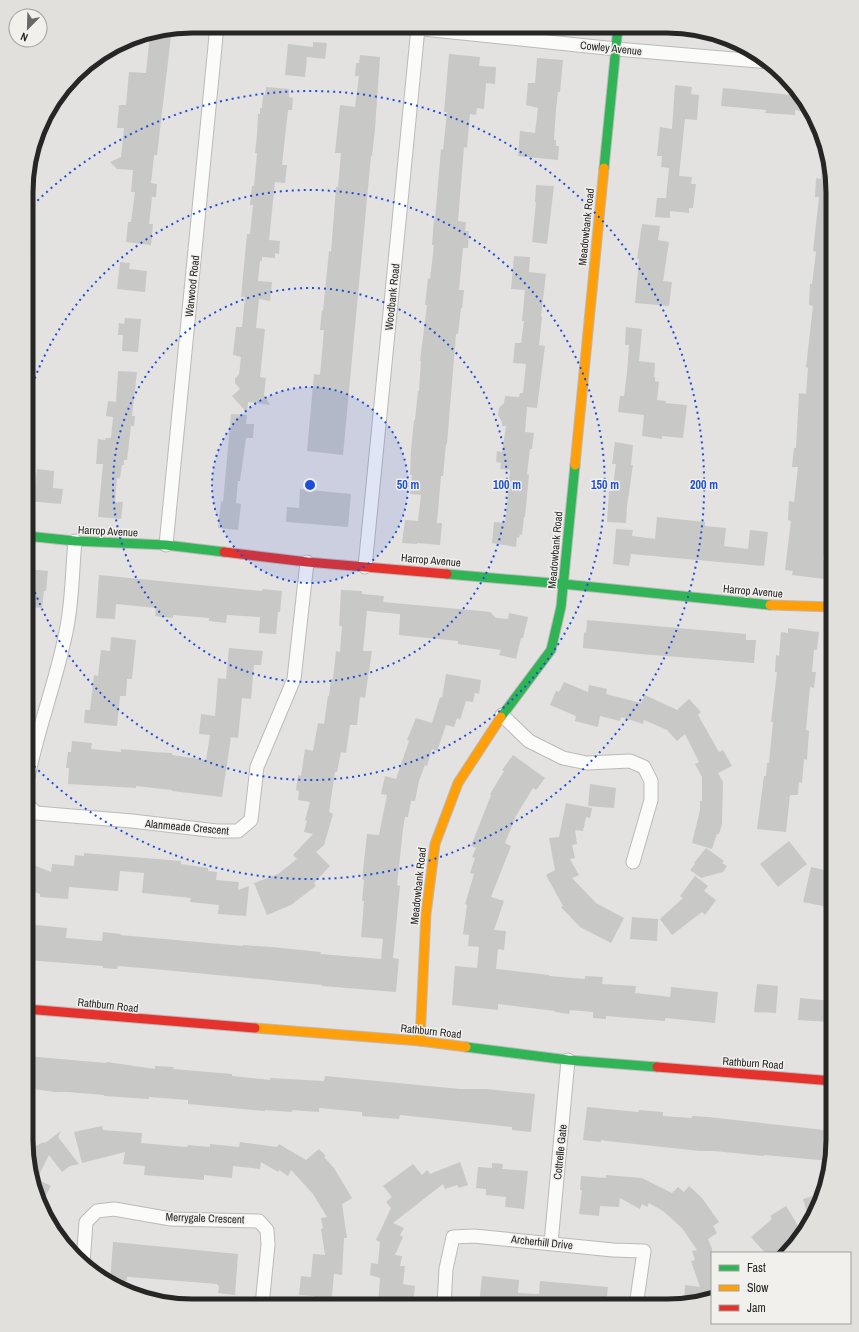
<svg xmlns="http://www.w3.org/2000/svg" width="859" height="1332" viewBox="0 0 859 1332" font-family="'Archivo Narrow',sans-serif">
<rect width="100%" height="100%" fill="#e3e2e1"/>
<g fill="#c8c8c7">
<path d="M150,34l21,2 -14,119h-3l-3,28 6,1 -1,13h-4l-3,27h4l-2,21 -25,-3 2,-20h3l4,-30h-4l2,-22 -16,-1 -7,-7 11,-5 3,-29h-7l2,-23h7l3,-33 17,1z"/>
<path d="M313,42l14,1 -2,16 -18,-2 -2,20 -20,-2 3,-31 25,3z"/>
<path d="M449,54l31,3 -1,9 17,1 -1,17 -9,-1 -2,26 -7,-1 -1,7 -6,-1 -3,34 -3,-1 -6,74 8,1 -1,9h4l-1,17h-5l-4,42h5l-2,18h-1l-3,26h-2l-9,110h-1l-3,32h-2l-4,47h5l-2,22 -23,-2v1l-15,-1 3,-23 13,1 3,-26 -11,-1 2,-19h-2l1,-25 3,-30h1l3,-29h1l2,-30h-1l7,-56h-2l3,-27 2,1 4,-34h-2l2,-26h1l6,-70 2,1 4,-38h-3z"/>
<path d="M360,55l20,2 -5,72 -3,27h-1l-28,299 -36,-4 7,-77 6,1 4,-45h-4l2,-20 1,1 6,-60 2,1 5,-65h2l3,-34h-6l5,-48 15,2 4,-31h-4l1,-13h3z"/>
<path d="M537,58l26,2 -3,32h-2l-2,17 -2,31h2v6h3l-1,14 -40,-4 2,-25 15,2 3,-25 -12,-3 2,-22h7z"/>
<path d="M675,85l17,2 -1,7 8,1 -2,25 -12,-1 -6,57 13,1 -1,7h5l-3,24h-4v5l-19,-2v7l-15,-1 2,-19h9l3,-30 -8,-1 1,-11h-5l3,-29 12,2z"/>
<path d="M266,87l23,2v8l4,1 -1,12h-4l-6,55h5l-2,18 -10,-1 -6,58 11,1 -1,13 -4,-1v5l-13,-1v4h-2l-2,20 14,1 -2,19 -11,-2 -3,29 9,1 -5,48 6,1 -2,17 6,10 -22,-3 -1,11 -15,-17 8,-7 -5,-6v-4l4,-5 2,-17 -8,-2 3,-28h6l3,-30h-4l6,-63h3l3,-29h-3l2,-19h2l3,-33h-2l2,-18 1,-21h2v-6h2l1,-13h2z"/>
<path d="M723,88l78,8 6,9 -1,7 -11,-2v5l-30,-2 1,-3 -45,-4z"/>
<path d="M823,155h3l7,37v216l-1,-1 -3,22h4v17l-4,54h2l-2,15h-1l-5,45h3l-2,19 -32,-4 1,-4 -8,-1 6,-49 -3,-1 1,-19 5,1 4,-35h-6l2,-19h2l3,-55 7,1 2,-26 -2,-1 7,-61 -4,-1 1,-21h2l4,-32 -3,-1 6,-54h-4l1,-19 5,1z"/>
<path d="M536,185l18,1 -7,58 -15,-2 4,-40h-1z"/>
<path d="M642,224l18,2 -2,14 11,2 -6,39 9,1 -3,24 -34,-3 4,-44h-2z"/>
<path d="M514,256l16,1 -1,15 17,2 -5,42 1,1 -3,28 6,1 -8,62 -10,-1 -2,25 9,1 -2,16h-2l-3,25 2,1 -4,42h-1l-2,18 -2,-1 -1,4 -2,-1 -1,10 -24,-4 2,-21 11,1 5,-53 -10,-1 1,-6 -5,-1 1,-11 5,1 4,-26h-4v-4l-4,-7 1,-7 5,-5 1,-7 14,1 1,-4h3l3,-29 -13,-1 2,-20h6l3,-22h-2l3,-31 -14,-1z"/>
<path d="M120,262l10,1 -1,6 18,2 -2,21 -28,-3z"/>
<path d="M125,318l16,1 -3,33 -16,-1 1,-16h-5l1,-12 5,1z"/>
<path d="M626,327l16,2 -3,32 16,2 -1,14h1v4l4,1 -2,18 9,1 -1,2 22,2 -4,33 -21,-2v3l-20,-3 2,-21 -26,-3 2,-16h4l3,-23 2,-28h-4z"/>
<path d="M118,371l19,1 -5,44h3l-1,10h-3l-4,34h-3v5h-2l-2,13h-3l-2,24h8l-2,17 -23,-2 5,-53h-7l2,-25 7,1 1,-2h5l2,-21 -7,-1 2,-15 8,1z"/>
<path d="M231,414l16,1 -1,9h8l-1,14h-7l-6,43h-2l-2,22 5,1 -3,26 -20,-2 3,-27 2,1z"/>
<path d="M615,442l18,3 -2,20h2l-6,41 -1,17 -19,-1 2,-31h3l4,-27h-4z"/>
<path d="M37,469l17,2 -1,17 10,1 -2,15 -34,-3v-16l8,1z"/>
<path d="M300,489l51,5 -3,33 -62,-5 1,-15 12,1z"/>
<path d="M657,517l48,5v4l21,2 -2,18 24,3 2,-19 18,2 -4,34 -133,-12 -2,12 -16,-2 3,-35 17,1 -1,6 23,3z"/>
<path d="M29,569l19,2 -2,20h-2l-2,17 -15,-1z"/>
<path d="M99,575l163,16 1,-2 19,2 -2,21h-2l-2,22 -17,-1 1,-16 -33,-2 -1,8 -17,-2v-3l-36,-3v3l-18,-2 1,-8 -40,-4 -1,15 -19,-1z"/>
<path d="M341,590l21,1v3l22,2 -1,6 98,9 9,1 6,6 12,1 1,-6 19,4 -5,21h-2l-5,21 -17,-4 2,-5 -43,-6v-3l-59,-6 1,-21 -33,-3 -4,40h9l-7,47 -5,-1 -3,28h-7l-4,28 -5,-1 -4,20h-2l-6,40 4,2 -9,31 -8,7 14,14 -16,17 2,3 -25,19 -24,10 -13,-32 24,-9 19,-15 -4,-4 20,-21 -9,-2 3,-11 -2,-1 5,-18 -12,-2 1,-9 -3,-1 2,-15 3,1 4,-27 8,2 5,-28 6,1 4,-28h1l2,-17h2l3,-28 4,1 2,-26h-3z"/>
<path d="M587,620l159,14v6h10l-2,23 -114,-9 -57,-6 1,-16 2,1z"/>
<path d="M788,628l31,4 -2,18h-3l-2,22h4l-2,16 -4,-1 -4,43 3,1 -2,29 -3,-1 -2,24 -3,-1 -1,13h-8l-4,37 -29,-3 7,-53h2l1,-13h2l4,-41h-2l6,-50h-2l1,-17 3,1 2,-24 7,1z"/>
<path d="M111,637l25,3 -4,39h-5l-1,17h-6l-3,30 -33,-3 1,-13h5l4,-35 4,1 3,-26 9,1z"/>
<path d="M229,648l34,3 -2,14h-7l-3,34 -9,-1 -4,40 -7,-1 -9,60 -50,-6v-1l-36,-4v2l-68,-4 1,-16h-3l2,-16h3l1,-11 20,2 -1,6 30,3v-3l33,3 18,1v2l34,5 4,-25 -11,-1 2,-20 14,2 3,-38 8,1z"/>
<path d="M446,674l35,6 -2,14 -4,-1 -2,9 -7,-1 -6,19 -3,-2 -3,9 -8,-2 -9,26 -5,-2 -5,17 -2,-1 -6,16 -4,20h-4l-3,16h-3l-2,12 -6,56 3,1 -7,72 6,1 -3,33 -74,-6v-1l-168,-16 -36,-3 -1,3 -14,-1v-2l-77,-6v-36l41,4 -1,10 36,3 1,-9 18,2 -1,1 123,11v-1l29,2 49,5 -1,2 61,5 2,-20 -22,-2 3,-36h-2l2,-21 -2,-1 5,-45 12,1 8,-40 -6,-1 4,-18 11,3 13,-38 -2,-1 9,-22 16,5 8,-26 2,1z"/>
<path d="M564,682l24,10 1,-7 18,4 -1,5 35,9 4,-8 32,15 12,-11 12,13 -3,3 21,37 4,-2 9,16 -14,7 5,9 -1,42 -3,10h-2l-5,15 -20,-6 8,-33v-9h2v-24l-7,-13 4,-2 -14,-28 -8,7 -10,-11 -23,-10 -1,4 -22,-7 -1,4 -20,-5 -2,11 -23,-6 1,-5 -26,-11 6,-14 3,1z"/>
<path d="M513,755l32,23 -9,12 -3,-2 -17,28 -11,27 6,3 -20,51 13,4 -10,29 12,1 -2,19 -6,-1 -2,20 53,6v1l36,3v-3l18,1 -1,7 34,2 -1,7 35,4 1,-10 47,5 -3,31 -50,-5v3l-59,-5v3l-13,-1v-6l-23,-2 -1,4 -14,-2v-1l-57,-7v6l-46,-5 3,-39 22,2 2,-21 -11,-1 1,-11 -6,-1 4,-29 -2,-1 9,-30 -4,-1 5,-15 -3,-1 4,-9 -5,-2 20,-51 -1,-1 14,-23 -2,-1z"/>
<path d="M590,784l26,4 -2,20 -26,-2z"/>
<path d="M566,803l26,5 -2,10 -4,-1 -3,14 -8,-1 2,14 -5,1 3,13 -5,1 9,16 -7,3 24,25 28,15 -13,25 -31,-16 -19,-20 2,-1 -17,-31 9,-5 -6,-32 10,-1z"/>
<path d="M789,841l18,23 -29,23 -18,-23z"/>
<path d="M706,848l18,13 -2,2 5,3 -4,6 -22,6 -11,-8 5,-6 -1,-1z"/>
<path d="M84,853l97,8v3l27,4v3l9,1 -1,8 23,2 -1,8 11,-4 -3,30 -28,-2 1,-9 -29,-3 1,-4 -49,-5 2,-20 -24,-2 -2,20 -49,-4 -1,12 -28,-2v-3l-14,-5v-27l25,10 1,-8 22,2 1,-11 9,1z"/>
<path d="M811,867l22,5v36l-30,-6z"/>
<path d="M695,876l13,10 -4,5 12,9 -11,15 -3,-3 -30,23 -12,-16 23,-21 -3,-2z"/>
<path d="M632,917l26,2 -1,22 -27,-2z"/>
<path d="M757,984l21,2 -2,27 -22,-1z"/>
<path d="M800,998l33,3v15h-3v6l-32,-2z"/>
<path d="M26,1056l80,7 1,-1 48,7v-3l19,1 -1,2 59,5v2l38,4v-2l54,3 1,-5 135,13h27l48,5 -4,38 -19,-2v-3l-112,-12 -1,4 -37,-3v-4l-43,-4v4l-27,-2v2l-27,-2v1l-77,-7v-4l-39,-3v2l-45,-3v-1l-36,-3h-13l-29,-4z"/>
<path d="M587,1107l51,5 1,-2 24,2v4l29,2v-2l16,1 125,14v20l-2,10 -67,-6v1l-50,-5h-14l-93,-10 -6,-1v2l-18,-2z"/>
<path d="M102,1126l1,4 39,3 -1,10 46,4 1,-2 22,2v-3l29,3 1,-5 37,5 2,-3 27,16 13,-11 7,7 -2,1 10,11 18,30 -10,6 5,34h-3l-2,37 -8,-1 -3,31h-18l1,-9 -15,-1 2,-19 10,1 2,-23 12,1 -4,-26 2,-1 -2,-10 6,-1 -14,-23 -22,-24 -3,6 -9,-6 -1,2 -17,-10 -1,7 -27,-3 -1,12 -28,-3v5l-60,-5 1,-9 -22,-2 2,-12 -43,11 -8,-31z"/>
<path d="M61,1131l-3,6 21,27 -9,2 -8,6 -13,-17 -12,24 14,7 -11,20 -12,-55 15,-9 2,1z"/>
<path d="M460,1162l8,23 -9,3 -2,-3 -12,4 -2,-5 -50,39 11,5 -4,7 3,2 -8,18 7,1 -2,10h5l-2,18 12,2 -2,19h-35l2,-27 -10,-3 1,-12 7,1 2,-22 -4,-2 15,-32 -5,-6 6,-5 -9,-11 30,-22 9,11 5,-5 3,4z"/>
<path d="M492,1163l11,1 -1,5 26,2 -4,38 -19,-2 1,-10 -20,-2v-6l-10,-1 2,-21 14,1z"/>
<path d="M606,1175l36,3 30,15 6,-6 6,5 5,-6 13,12 17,24 -6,4 4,7 -9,6 4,10v48l-28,6 1,-18 15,2 -9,-26 4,-1 -3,-9 5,-1 -15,-22 -19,-17 -14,-8 -2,4 -5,-3 -2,5 -20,-11 -1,9 -19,-1 -1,10 -20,-2 3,-24h-2l1,-14 25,2z"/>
<path d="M824,1193v1l-14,29 -7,-24z"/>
<path d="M786,1206l17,28 -20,11 5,6 -2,2h-21l-14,-16 21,-18 -2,-3z"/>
<path d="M113,1242l125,12 -3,41 -17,-2 1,-7 -2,-1v-1l-88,-7h-2l-1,8 -15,-1 -1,-1z"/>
<path d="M482,1276l37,4 -1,13 21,1 1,-13 68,6 -2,17h-2v2l-125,-1z"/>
</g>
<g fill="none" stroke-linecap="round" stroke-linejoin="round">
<defs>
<g id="street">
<path d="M404,27l212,22 154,13"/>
<path d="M166,545l51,-519"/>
<path d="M365,567l53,-539"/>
<path d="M502,715l27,26 34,17 24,5 43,-2 14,6 7,14v19l-18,62"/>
<path d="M27,782c9,-48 27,-94 37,-141 8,-32 8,-67 11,-100"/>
<path d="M26,803l10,10 96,8 85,10h21l13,-11 6,-53 37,-88 13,-117"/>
<path d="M551,1243l17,-183"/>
<path d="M83,1264l3,-42 11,-11 17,-2 57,10 88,2 8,9 1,15 -6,60"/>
<path d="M444,1305l2,-36 7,-32 21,-1 139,14 31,1 -8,55"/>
</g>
<g id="fast">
<path d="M604,168l14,-141"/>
<path d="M27,536l48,5 91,4 58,7"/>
<path d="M447,574l116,10 207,21"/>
<path d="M501,717l50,-67 10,-43 14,-142"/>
<path d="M466,1047l102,13 89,7"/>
</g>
<g id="slow">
<path d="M575,465l29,-297"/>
<path d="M770,605l63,2"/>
<path d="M255,1028l165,13 46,6"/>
<path d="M420,1041l6,-127 9,-70 23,-61 43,-66"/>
</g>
<g id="jam">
<path d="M224,552l83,10 140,12"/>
<path d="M26,1009l229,19"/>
<path d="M657,1067l176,14"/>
</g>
</defs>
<use href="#street" stroke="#bbbab9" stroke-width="15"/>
<use href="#fast" stroke="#bbbab9" stroke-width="11"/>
<use href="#slow" stroke="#bbbab9" stroke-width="11"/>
<use href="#jam" stroke="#bbbab9" stroke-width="11"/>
<use href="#street" stroke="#fbfbfa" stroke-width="13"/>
<use href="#fast" stroke="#30b455" stroke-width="9"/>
<use href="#slow" stroke="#ff9f0a" stroke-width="9"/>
<use href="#jam" stroke="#e5322d" stroke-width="9"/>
</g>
<circle cx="310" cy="485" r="98" fill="#1d4ed8" fill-opacity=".12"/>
<g fill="none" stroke="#1d4ed8" stroke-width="2" stroke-dasharray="2 4">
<circle cx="310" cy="485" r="98"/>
<circle cx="310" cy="485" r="197"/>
<path d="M27 401A295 295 0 1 1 27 569"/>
<path d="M29 209A394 394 0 1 1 27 759"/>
</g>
<g text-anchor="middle" stroke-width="3" stroke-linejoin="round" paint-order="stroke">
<g font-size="11" fill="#262625" stroke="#f1f0ed">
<text transform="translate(611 48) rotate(6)" y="4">Cowley Avenue</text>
<text transform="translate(586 227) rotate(-84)" y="4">Meadowbank Road</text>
<text transform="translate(192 286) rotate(-84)" y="4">Warwood Road</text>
<text transform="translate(392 297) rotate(-84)" y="4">Woodbank Road</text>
<text transform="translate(108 531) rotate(3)" y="4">Harrop Avenue</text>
<text transform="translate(555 550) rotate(-85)" y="4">Meadowbank Road</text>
<text transform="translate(431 560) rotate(5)" y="4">Harrop Avenue</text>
<text transform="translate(753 591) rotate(5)" y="4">Harrop Avenue</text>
<text transform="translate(187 827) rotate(5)" y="4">Alanmeade Crescent</text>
<text transform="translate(418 886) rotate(-84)" y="4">Meadowbank Road</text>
<text transform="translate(108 1005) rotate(6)" y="4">Rathburn Road</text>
<text transform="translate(431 1031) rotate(6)" y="4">Rathburn Road</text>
<text transform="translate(753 1063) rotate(4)" y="4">Rathburn Road</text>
<text transform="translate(560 1152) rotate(-84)" y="4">Cottrelle Gate</text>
<text transform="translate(205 1218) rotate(2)" y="4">Merrygale Crescent</text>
<text transform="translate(542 1242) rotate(6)" y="4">Archerhill Drive</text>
</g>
</g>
<path d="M0 0H859V1332H0ZM192 33H667A159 159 0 0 1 826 192V1140A159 159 0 0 1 667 1299H192A159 159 0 0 1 33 1140V192A159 159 0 0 1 192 33Z" fill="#e1e0dd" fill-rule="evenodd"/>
<path fill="none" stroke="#262625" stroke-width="5" d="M192 33H667A159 159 0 0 1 826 192V1140A159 159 0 0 1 667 1299H192A159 159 0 0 1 33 1140V192A159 159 0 0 1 192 33Z"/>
<circle cx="310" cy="485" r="6" fill="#1d4ed8" stroke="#f1f0ed" stroke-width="2"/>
<g font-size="12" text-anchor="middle" font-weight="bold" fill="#1d4ed8" stroke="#f1f0ed" stroke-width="3" stroke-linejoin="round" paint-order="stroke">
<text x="408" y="489">50 m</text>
<text x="507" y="489">100 m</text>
<text x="605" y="489">150 m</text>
<text x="704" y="489">200 m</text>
</g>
<rect x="711" y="1252" width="140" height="72" fill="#f1f0ed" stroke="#a09f9d"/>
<rect x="719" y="1265" width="20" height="6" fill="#30b455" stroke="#a09f9d"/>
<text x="747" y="1272" font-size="12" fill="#262625">Fast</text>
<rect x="719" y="1285" width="20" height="6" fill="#ff9f0a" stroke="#a09f9d"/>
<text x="747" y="1292" font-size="12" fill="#262625">Slow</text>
<rect x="719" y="1305" width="20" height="6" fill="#e5322d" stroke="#a09f9d"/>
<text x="747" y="1312" font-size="12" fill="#262625">Jam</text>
<g transform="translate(28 28) rotate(203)"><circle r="19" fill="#f1f0ed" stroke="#a09f9d"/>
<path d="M0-3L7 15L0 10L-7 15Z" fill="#686867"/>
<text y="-6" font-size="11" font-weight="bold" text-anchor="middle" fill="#262625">N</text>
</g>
</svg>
